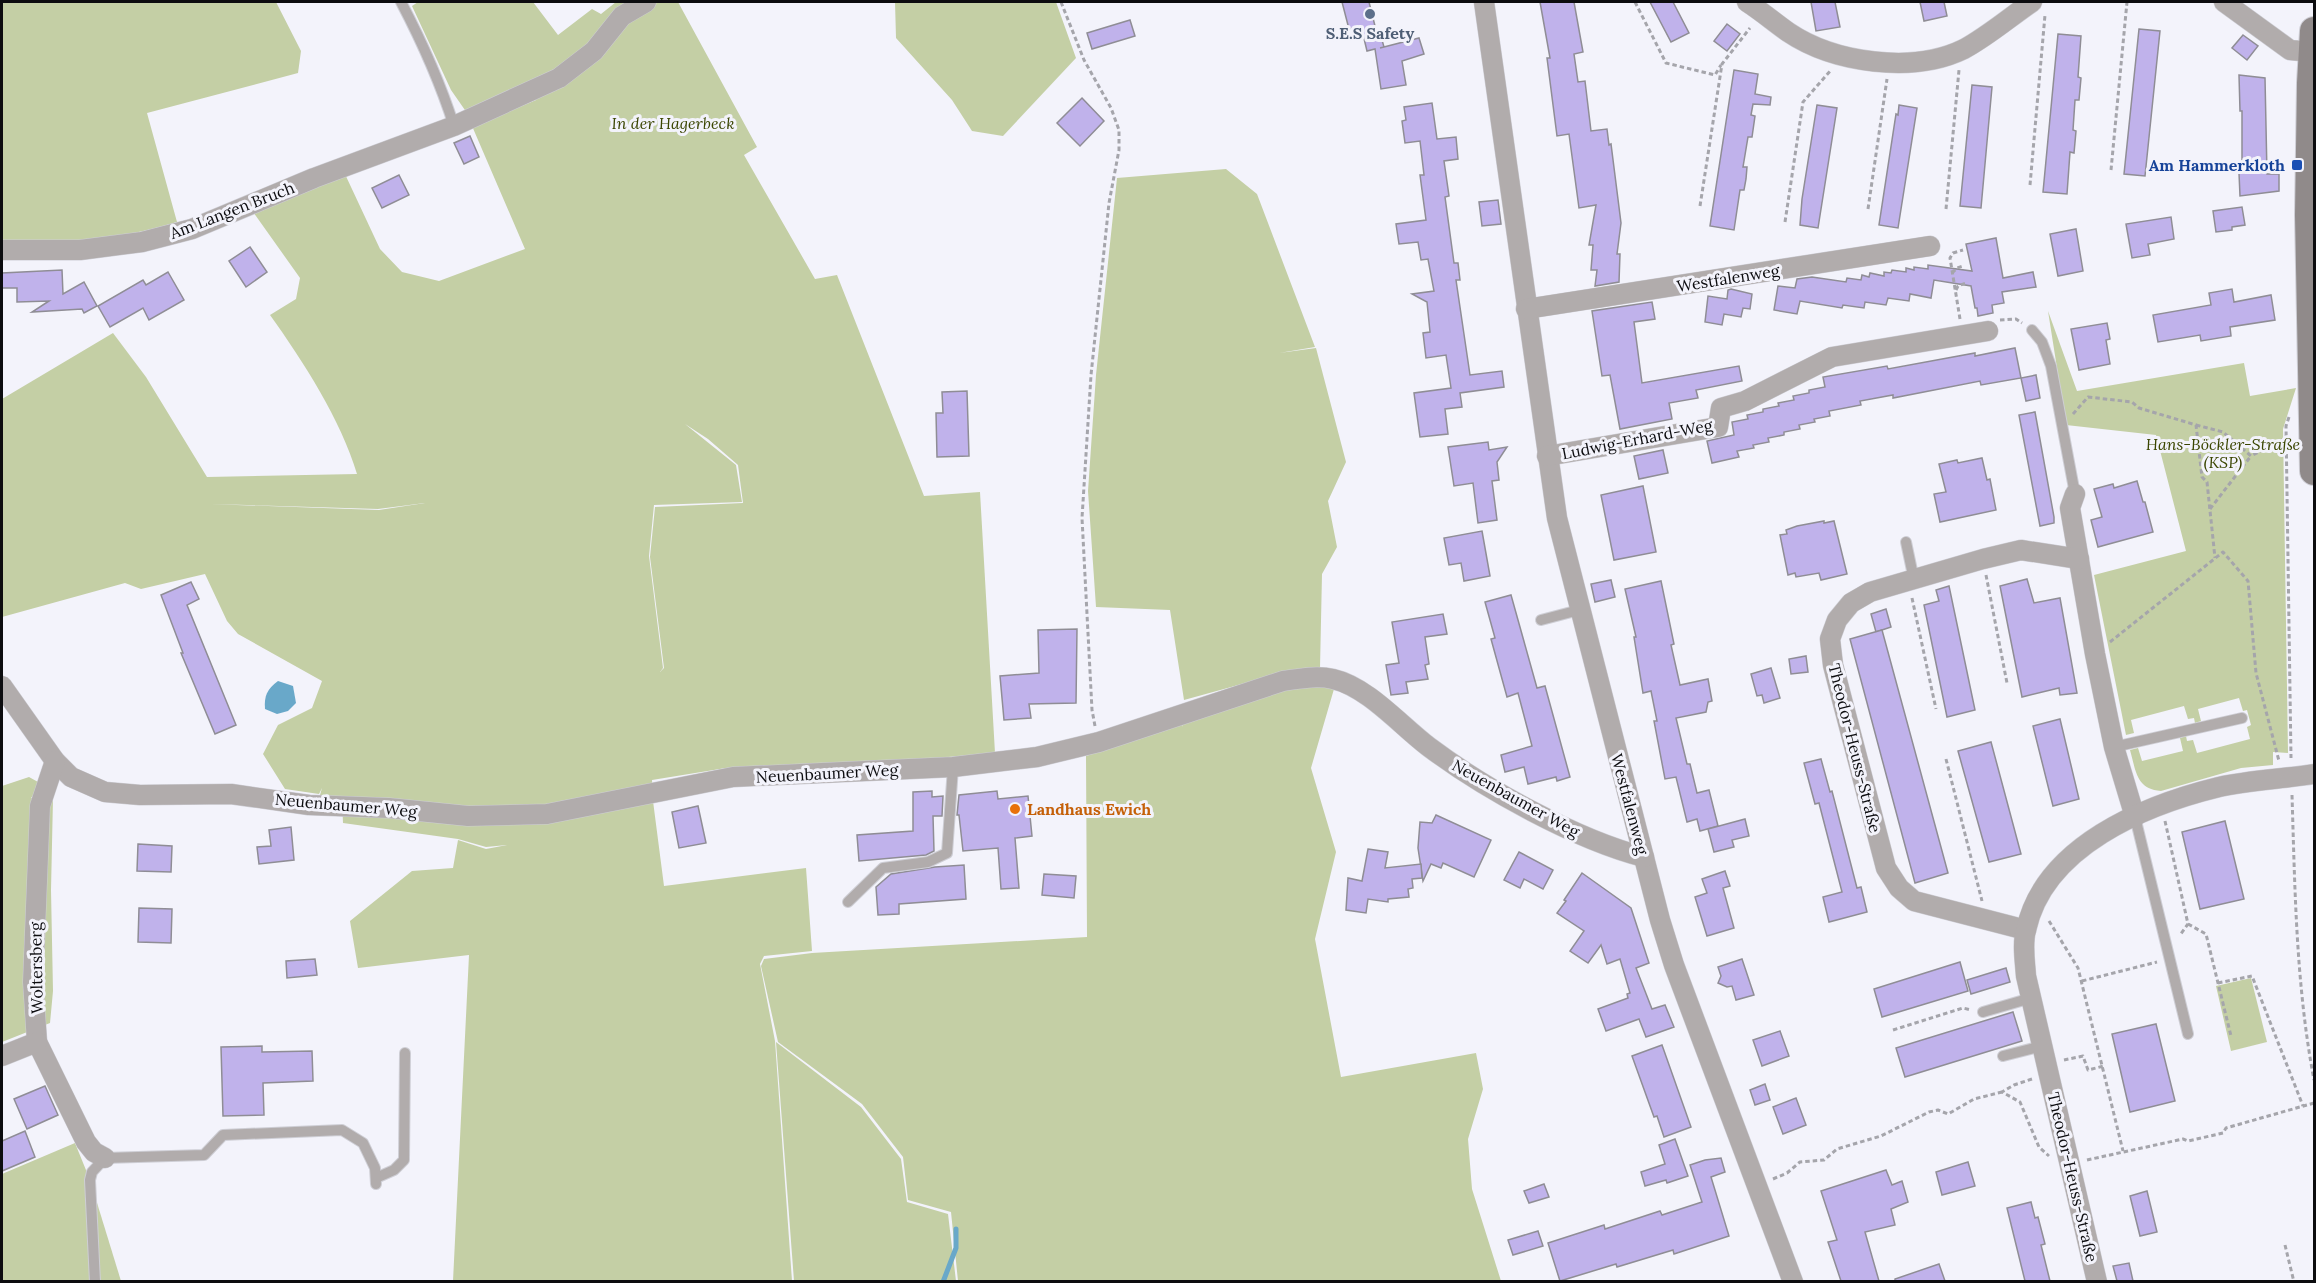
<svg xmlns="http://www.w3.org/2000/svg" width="2316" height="1283" viewBox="0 0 2316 1283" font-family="Lora,serif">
<rect width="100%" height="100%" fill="#f3f3fb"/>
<g fill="#c4cfa5" fill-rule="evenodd">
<path d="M2,2h274l25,49 -3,22 -151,40 30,109c-57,18 -117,24 -175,18z"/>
<path d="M418,2h115l25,33 34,-26 9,5 15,-12h62l79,145 -13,8 71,124 22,-4 87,221 56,-4 15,261 -81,7 -188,8 -74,12 1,21 11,85 142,-18 6,83 -48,5 -4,8 15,77 17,240h-339l16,-326 -111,13 -8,-47 62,-50 41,-3 5,-28 28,9 21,-4 -21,2 -28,-8 -115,-16 -1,-24 -22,-4 2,-7 -3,6 -34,-5 -22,-35 15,-29 34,-17 10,-27 -84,-47 -11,-13 -22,-47 -64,15 -16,-6 -123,34v-218l111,-66 33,44 61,100 150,-3c-16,-54 -54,-113 -87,-159l26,-16 4,-21 -49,-69 93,-37 36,77 22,23 37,9 86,-32 -53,-123 64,-26 -10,-11 -59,24 -16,-23 -39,-84zM685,424l23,15 30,26 5,38 -88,4 -5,50 14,111 -4,4 3,-4 -14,-112 5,-51 88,-3 -6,-37zM425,503l-46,7 -169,-6 168,5z"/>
<path d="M895,2h161l20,56 -73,78 -31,-5 -20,-31 -56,-62z"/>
<path d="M1226,169l31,25 58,153 -36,6 37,-5 30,114 -18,39 9,46 -15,27 -2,94 -34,4 -102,28 -14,-90 -74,-3 -8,-116 8,-116 21,-197z"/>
<path d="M2048,311l29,80 167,-28 6,33 46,-8 -13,41 5,324 -15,-1v13l-32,3 -80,23c-25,-2 -25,-20 -31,-41l8,-2 4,13 41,-10 -3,-13 6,-2 1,5 6,-1 4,13 53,-14 -3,-12 4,-2 -4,-15 -4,1 -4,-13 -41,11 3,12 -6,2 -1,-5 -6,1 -4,-13 -53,14 3,13 -8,2 -32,-160 92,-24 -30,-116 -90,-10z"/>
<path d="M1309,685l25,4 -23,79 25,84 -21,87 26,138 135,-24 7,36 -15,50 4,50 29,92h-543l-7,-69 -43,-12 -5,-43 -41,-53 -84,-62 -17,-76 3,-7 48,-6 275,-16 -1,-181 96,-33v4l1,-5 99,-35z"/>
<path d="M29,777l9,5 1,7 -8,9h22l-2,92 2,101 -3,32 -48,19v-256z"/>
<path d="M2251,978l16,64 -36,9 -15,-65z"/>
<path d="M776,1042l85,65 40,52 6,43 41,12 8,67h-162z"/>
<path d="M75,1143l15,37 31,101 -119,1v-108z"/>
</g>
<path fill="#69a8c9" d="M278,681l15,5 3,17 -8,8 -11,3 -12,-5c-1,-13 2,-20 13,-28z"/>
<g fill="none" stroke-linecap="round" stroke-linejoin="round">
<path stroke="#69a8c9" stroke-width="5" d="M943,1282l13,-34v-19"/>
</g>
<g fill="#c0b2eb" stroke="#8f8d95" stroke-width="1.5">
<path d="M1342,2h27l8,32 3,-1 4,14 -4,1 39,-10 5,16 -22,7 4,24 -25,4 -6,-40 -8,2 -6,-25 -12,3z"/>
<path d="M1540,2h34l9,50 -9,2 4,28 7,-1 6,50 16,-2 2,16 2,-1 10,79 -4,31h3l-1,28 -24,4 2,-16h-6l2,-25h-4l7,-40 -17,3 -10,-74 -12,2 -10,-78h3z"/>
<path d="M1650,2h23l16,31 -18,9z"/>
<path d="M1811,2h24l5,25 -24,4z"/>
<path d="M1920,2h24l3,14 -23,5z"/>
<path d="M1130,20l5,16 -43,13 -5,-16z"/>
<path d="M1727,24l13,10 -13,17 -13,-10z"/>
<path d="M2139,29l21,2 -15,145 -21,-2z"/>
<path d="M2058,34l23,2 -3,41 3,1 -2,22h-4l-2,30 3,1 -2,22 -4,-1 -3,42 -24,-2z"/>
<path d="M2243,35l15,11 -11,14 -15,-12z"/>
<path d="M1734,70l24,4 -3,20 16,3 -1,8 -17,-1 -2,11 4,1 -3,21h-4l-5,30h4l-1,12 -2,11h-4l-6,40 -24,-4z"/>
<path d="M2239,75l26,3 2,96h12v17l-39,5 -1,-23h3v-62h-2z"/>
<path d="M1972,85l20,2 -11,121 -21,-2z"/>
<path d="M1082,98l22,23 -24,25 -23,-23z"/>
<path d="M1432,103l5,36 19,-2 2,22 -14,2 5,35 -4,1 9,66h4l2,17h-4l14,95 32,-4 2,16 -44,6 2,14 -17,2 3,25 -28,3 -6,-44 37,-5 -5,-33 -20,3 -3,-25 7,-1 -3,-30 -15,-8 22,-3 -6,-32 -7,1 -3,-18 -19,2 -3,-20 30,-4 -6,-45h4l-4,-34 -15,2 -3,-22 4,-1 -2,-13z"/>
<path d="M1817,105l20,3 -19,120 -18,-3 2,-26z"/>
<path d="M1899,105l18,3 -19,120 -19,-3 17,-111 2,1z"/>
<path d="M470,136l9,21 -15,7 -10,-21z"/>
<path d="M399,175l10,20 -27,13 -10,-20z"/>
<path d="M1498,200l3,24 -19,2 -3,-24z"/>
<path d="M2242,207l3,18 -13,2v3l-16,2 -3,-21z"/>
<path d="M2171,217l3,22 -26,5 2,11 -18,3 -6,-34z"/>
<path d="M2076,229l7,42 -25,5 -8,-42z"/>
<path d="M1996,238l7,40 30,-6 3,15 -34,5 2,11 -12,2 1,8 -15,3 -1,-8h-2l-4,-22 -37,-6 -3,18 -21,-4 -1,7 -21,-3 -2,7 -21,-3 -1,6 -21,-3 -1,3 -42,-7 -3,13 -23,-4 4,-24 17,2 2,-9 15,-2 34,5 1,-4 14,2 1,-5 7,2 1,-4 14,3v-4l7,1 1,-3 14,2v-4l8,2v-3l14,2v-4l44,6 -6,-27z"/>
<path d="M250,247l17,25 -21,15 -17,-26z"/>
<path d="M62,270l1,24 21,-12 13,24 -13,7 -2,-4 -50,3 17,-11 -32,1v-14h-15v-15z"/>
<path d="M168,272l16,28 -35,20 -6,-12 -33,19 -12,-21 45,-26 3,5z"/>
<path d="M1731,289l21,5 -2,15 -7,-1 -2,9 -17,-3 -2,11 -17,-3 3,-26 19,3 1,-9z"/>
<path d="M2232,289l2,13 37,-7 4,25 -45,7 1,9 -30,5 -1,-6 -42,7 -5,-27 58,-10 -2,-12z"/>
<path d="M1652,302l3,17 -21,3 8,61 97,-17 3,15 -46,9 2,8 -29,5 3,16 -52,10 -10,-54 -8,1 -10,-65z"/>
<path d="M2107,323l3,16 -4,1 4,24 -31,6 -8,-41z"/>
<path d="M2015,348l6,30 -40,7 -1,-4 -87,17v-3l-33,6 1,4 -32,6 1,5 -16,3 1,3 -16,3 1,4 -16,3v3l-16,3 1,4 -16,3 1,3 -17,3 2,6 -27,6 -5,-22 27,-6 -2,-13 16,-3 -1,-4 16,-3v-3l16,-3 -1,-3 16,-3 -1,-4 16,-3v-3l16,-3 -2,-10 64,-11 1,3 87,-16v3z"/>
<path d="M2036,375l4,23 -14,3 -5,-23z"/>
<path d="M967,391l2,65 -32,1 -1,-44h7l-1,-21z"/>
<path d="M2035,412l19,105v6l-14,3 -21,-111z"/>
<path d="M1488,442l1,8 18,-3 -10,15 2,18 -7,1 5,39 -19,3 -5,-40 -19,3 -6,-39z"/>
<path d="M1663,450l5,23 -29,6 -5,-23z"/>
<path d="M1982,458l5,22 3,-1 6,31 -56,12 -6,-28 12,-2 -7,-28 18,-4 1,3z"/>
<path d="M2137,481l6,21h2l8,30 -55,15 -7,-27 11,-3 -8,-28 19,-5 1,4z"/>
<path d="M1643,486l13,66 -42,8 -13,-65z"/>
<path d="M1824,521v2l10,-2 13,53 -26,6 -2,-7 -23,4 -1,-4 -7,2 -8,-40 7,-1 -1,-4 11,-4z"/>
<path d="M1482,531l8,45 -26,5 -3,-18 -12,2 -5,-27z"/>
<path d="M2027,579l7,24 26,-5 17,95 -17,2 -1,-7 -37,9 -22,-111z"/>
<path d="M1611,580l4,17 -20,5 -4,-18z"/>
<path d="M1661,581l13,63 -3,1 9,40 28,-6 4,22 -4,1 -2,10 -30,6 11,46h3l7,29 12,-3 9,36 -18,5 -3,-12 -10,3 -11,-45 -11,2 -11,-58h3l-6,-30 -8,2 -9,-56h2l-11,-48z"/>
<path d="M191,582l8,17 -12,6 49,120 -21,9 -34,-81h2l-22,-58z"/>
<path d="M1949,586l26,124 -28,7 -23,-112 15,-4 -3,-11z"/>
<path d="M1511,595l26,93 8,-2 25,91 -13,4 -1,-4 -28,7 -4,-17 -19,5 -4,-17 31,-9 -14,-53 -11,4 -16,-58 4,-1 -10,-36z"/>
<path d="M1886,609l5,18 -15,5 -5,-18z"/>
<path d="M1443,614l4,20 -22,3 4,27 -4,1 3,14 -22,3 2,11 -17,2 -5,-30 13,-2 -7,-41z"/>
<path d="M1077,629l-1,74 -47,1 2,14 -27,2 -4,-44 39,-3 -1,-43z"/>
<path d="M1882,630l66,243 -33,10 -65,-244z"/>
<path d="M1806,656l2,16 -17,2 -2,-15z"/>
<path d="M1771,668l9,30 -16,5 -2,-8 -5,1 -6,-22z"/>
<path d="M2060,719l19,80 -26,7 -20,-80z"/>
<path d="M1991,742l30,112 -32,8 -31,-111z"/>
<path d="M1821,759l9,33 2,-1 25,97 4,-1 6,25 -38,10 -6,-25 19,-5 -23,-89 -4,1 -11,-41z"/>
<path d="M932,791v6l11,-1 -1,20h-9l1,35 -8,4 -67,6 -2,-26 56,-4v-39z"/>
<path d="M997,791l1,8 30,-3 4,40 -17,2 4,50 -18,1 -3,-41 -35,3 -4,-36h-2l2,-20z"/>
<path d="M698,806l8,37 -27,5 -7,-36z"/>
<path d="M1436,815l55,25 -17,37 -31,-14 -2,5 -10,-4 -8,17 -5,-33 2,-26 12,1z"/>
<path d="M1745,819l4,17 -17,4 2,7 -20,5 -6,-23z"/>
<path d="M2225,821l19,78 -44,10 -18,-77z"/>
<path d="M291,827l3,33 -35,4 -2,-17 14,-1 -2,-16z"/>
<path d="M138,844l34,2 -1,26 -34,-1z"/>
<path d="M1368,849l20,3 -3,16 36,-4 1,14 -10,1 1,9 -5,1 1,8 -21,2v3l-20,-3 -2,14 -20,-3 2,-32 14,3z"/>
<path d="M1519,852l34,18 -10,19 -19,-10 -4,9 -16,-8z"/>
<path d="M964,865l2,34 -67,5v10l-21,1 -2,-28 15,-13 44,-7z"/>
<path d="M1725,871l5,15 -7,2 11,40 -27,8 -12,-39 12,-4 -5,-14z"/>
<path d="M1582,873l49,35 18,55 -13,5 16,41 13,-4 9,22 -28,10 -7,-18 -33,12 -8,-22 30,-11 -1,-4 3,-1 -10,-34 -13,5 -6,-19 -13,18 -18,-12 14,-20 -27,-18 9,-12 -2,-1z"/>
<path d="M1044,874l32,2 -2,22 -32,-3z"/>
<path d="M139,908l33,1 -1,34 -33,-1z"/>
<path d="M315,959l2,16 -30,3 -1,-17z"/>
<path d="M1742,959l12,36 -18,5 -4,-14 -5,1 -9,-4 3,-7 -3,-9z"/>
<path d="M1960,962l8,29 -86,26 -8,-28z"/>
<path d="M2006,968l4,14 -39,12 -4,-14z"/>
<path d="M2013,1012l9,29 -117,36 -9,-29z"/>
<path d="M2156,1024l19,77 -45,11 -18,-78z"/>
<path d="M1780,1031l9,25 -27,10 -9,-26z"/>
<path d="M1662,1045l29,82 -27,10 -7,-21 -3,1 -22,-61z"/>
<path d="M262,1046v6l50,-1 1,30 -50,2 1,32 -41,1 -2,-69z"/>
<path d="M1765,1084l5,16 -15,5 -5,-15z"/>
<path d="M45,1086l13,29 -31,14 -13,-30z"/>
<path d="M1796,1098l10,27 -23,9 -10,-27z"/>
<path d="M25,1131l10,26 -33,14v-30z"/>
<path d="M1675,1139l13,37 -21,7 -1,-3 -21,6 -4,-14 24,-8 -6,-19z"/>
<path d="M1721,1158l4,14 -14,5 18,59 -55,18 -1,-4 -56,17 -1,-3 -56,17 -12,-38 56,-18 1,4 55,-18 2,4 40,-13 -12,-37 15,-5z"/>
<path d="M1968,1162l7,24 -33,9 -6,-23z"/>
<path d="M1886,1170l6,15 10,-4 6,21 -17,7 4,16 -30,7 14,49h-38l-13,-39 9,-2 -16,-49z"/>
<path d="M1544,1184l5,13 -20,6 -5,-12z"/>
<path d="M2147,1191l10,41 -17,4 -10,-40z"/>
<path d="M2031,1202l4,16 3,-1 7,27 -4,1 9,36h-25l-18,-73z"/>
<path d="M1538,1231l5,15 -30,9 -5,-15z"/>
<path d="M2129,1263l4,18h-16l-4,-15z"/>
<path d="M1939,1264l6,17h-50v-2z"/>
</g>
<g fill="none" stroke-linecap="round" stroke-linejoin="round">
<defs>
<g id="lane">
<path d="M401,2c21,40 39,80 53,124"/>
<path d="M2032,330l10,12 9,24 24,128"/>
<path d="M1906,542l8,38"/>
<path d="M1541,620l38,-10"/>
<path d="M2114,747l128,-29"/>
<path d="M2135,817l53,217"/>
<path d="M848,902l35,-34 45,-6 19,-9 6,-86"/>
<path d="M1983,1012l48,-14"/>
<path d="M2003,1056l39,-10"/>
<path d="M376,1178l18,-8 10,-10 1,-107"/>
<path d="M95,1282l-5,-102 2,-8 13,-14 99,-3 19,-20 119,-5 21,13 12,25 1,16"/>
</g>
<g id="street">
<path d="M1484,2l73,516 103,402 14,45 119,317"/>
<path d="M1747,2c14,9 27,20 41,30 46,31 125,42 176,17 24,-13 46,-32 68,-47"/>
<path d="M2224,2l66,48 22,2"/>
<path d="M2,250h78l62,-8 50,-13 122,-51 140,-52 105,-48 35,-27 28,-35 24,-14"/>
<path d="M1526,309l404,-63"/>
<path d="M1547,456l171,-29 3,-19 24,-7 87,-44 156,-26"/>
<path d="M2075,494l-5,14 25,146 19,93 21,70"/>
<path d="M2,686l53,75 16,16 34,15 35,3 91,-1 78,11 80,3 79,8 79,-2 186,-37 220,-10 84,-10 62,-15 184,-61c16,-2 33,-6 50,-2 35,8 68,47 96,68 56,42 148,93 215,110"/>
<path d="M55,761l-15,45 -7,176 4,60 49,100 8,10 11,6"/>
<path d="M2026,930l-112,-29 -15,-13 -13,-20 -53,-203 -3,-26 7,-19 14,-17 19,-11 113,-33 38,-9 58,9"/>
<path d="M2,1056l35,-14"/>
<path d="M2097,1282l-71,-306c-1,-15 -4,-32 0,-46 18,-84 119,-125 193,-143 32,-7 64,-8 95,-13"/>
</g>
<path id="secondary" d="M2314,31l-3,52 -2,132 5,256"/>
</defs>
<use href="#lane" stroke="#ceced5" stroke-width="12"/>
<use href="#street" stroke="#ceced5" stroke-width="21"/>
<use href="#secondary" stroke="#ceced5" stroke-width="30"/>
<g stroke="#a5a5ab" stroke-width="3" stroke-dasharray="4.5 3" stroke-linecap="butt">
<path d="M1061,2l23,58 27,48 8,22v20l-10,53 -18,172 -9,143 10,192 3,16"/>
<path d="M1635,2l31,61 49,12 6,-10"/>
<path d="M2111,170l16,-168"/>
<path d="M2030,185l15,-170"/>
<path d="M1700,206l22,-142 28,-36"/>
<path d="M1868,209l19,-130"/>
<path d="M1946,209l13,-139"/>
<path d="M1785,222l18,-120 28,-32"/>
<path d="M1952,273l5,-5 6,-2"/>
<path d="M1956,290l2,-4 8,-3"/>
<path d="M1960,319l-10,-61 3,-5 10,-3"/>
<path d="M2000,320l16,-1 6,4"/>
<path d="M2073,414l15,-17 44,5 7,6 57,17 6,52 5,5 8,76"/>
<path d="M2289,417l-3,9 5,332"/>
<path d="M2196,425l27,7 28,24 35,-18"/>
<path d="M2210,509l41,-53"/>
<path d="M1986,575l21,108"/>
<path d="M1912,598l24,111"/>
<path d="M2110,642l113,-90 25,29 8,92 23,88"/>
<path d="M1946,759l36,142"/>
<path d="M2292,795c3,96 4,190 22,285"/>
<path d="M2165,821l23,103 -8,11"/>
<path d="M2049,921l29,47 45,183"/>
<path d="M2188,924l18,10 25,102"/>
<path d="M2082,981l75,-19"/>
<path d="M2218,983l34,-7 51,130"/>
<path d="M1893,1030l70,-22 8,2"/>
<path d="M2064,1060l19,-4 5,14 16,-4"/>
<path d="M2032,1079l-18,6 -12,7 18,10 19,45 10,9"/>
<path d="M2087,1160l96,-21 5,2 35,-8 3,-5 88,-25"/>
<path d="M1773,1179l14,-6 13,-11 24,-2 13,-11 44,-13 48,-24 9,-2 10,4 26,-15 28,-7"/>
<path d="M2285,1245l9,37"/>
</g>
<use href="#lane" stroke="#b1acac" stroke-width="10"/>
<use href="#street" stroke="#b1acac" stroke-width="20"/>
<use href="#secondary" stroke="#908a8a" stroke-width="28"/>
</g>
<circle fill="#5c6f8a" stroke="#f3f3fb" stroke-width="2" cx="1370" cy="14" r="6"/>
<rect fill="#1a4fb4" stroke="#f3f3fb" stroke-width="2" x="2291" y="159" width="12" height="12" rx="3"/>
<circle fill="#e8710a" stroke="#f3f3fb" stroke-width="2" cx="1015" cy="809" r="6"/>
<g text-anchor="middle" stroke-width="6" stroke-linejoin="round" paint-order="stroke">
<g font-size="16" font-weight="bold" fill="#4e5e75" stroke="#f3f3fb">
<text x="1370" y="39">S.E.S Safety</text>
</g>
<g font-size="16" font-style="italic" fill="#3a4500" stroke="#f3f3fb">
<text x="673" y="129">In der Hagerbeck</text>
<text x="2223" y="450">Hans-Böckler-Straße<tspan x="2223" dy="18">(KSP)</tspan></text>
</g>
<g font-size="16" font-weight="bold" fill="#164399" stroke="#f3f3fb" text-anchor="end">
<text x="2285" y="171">Am Hammerkloth</text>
</g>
<g font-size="16" fill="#0c0c0f" stroke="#f3f3fb">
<text transform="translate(232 210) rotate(-21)" y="6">Am Langen Bruch</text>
<text transform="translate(1728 278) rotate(-9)" y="6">Westfalenweg</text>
<text transform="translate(1637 439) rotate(-11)" y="6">Ludwig-Erhard-Weg</text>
<text transform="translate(1855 748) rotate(76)" y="6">Theodor-Heuss-Straße</text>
<text transform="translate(827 773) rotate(-3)" y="6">Neuenbaumer Weg</text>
<text transform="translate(1516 798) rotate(29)" y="6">Neuenbaumer Weg</text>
<text transform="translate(1630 804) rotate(75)" y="6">Westfalenweg</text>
<text transform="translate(346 805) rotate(5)" y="6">Neuenbaumer Weg</text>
<text transform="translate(36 968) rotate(-91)" y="6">Woltersberg</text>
<text transform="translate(2073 1177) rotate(77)" y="6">Theodor-Heuss-Straße</text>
</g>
<g font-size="16" font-weight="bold" fill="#c56008" stroke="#f3f3fb" text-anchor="start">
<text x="1027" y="815">Landhaus Ewich</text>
</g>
</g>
<rect width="2316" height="1283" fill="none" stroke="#0c0c0f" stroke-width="6"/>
</svg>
